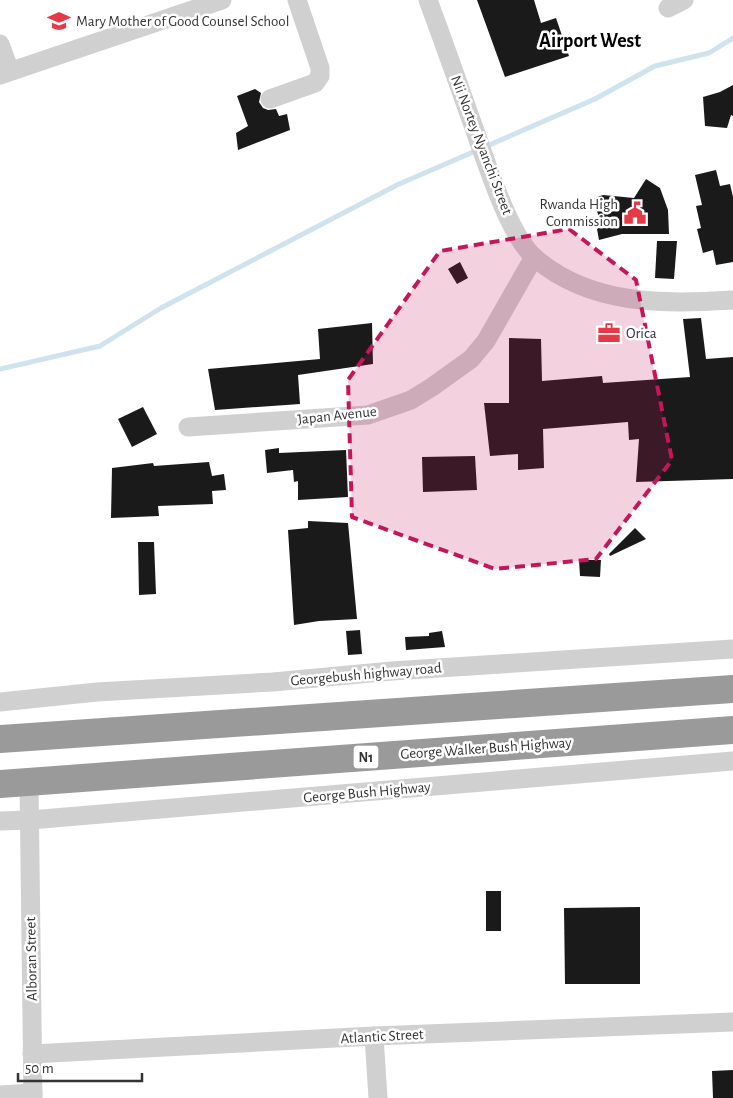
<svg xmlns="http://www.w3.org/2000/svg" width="733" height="1098" viewBox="0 0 733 1098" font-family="'Alegreya Sans',sans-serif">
<rect width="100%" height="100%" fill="#fff"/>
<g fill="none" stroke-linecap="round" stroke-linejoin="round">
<path stroke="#cfe2ee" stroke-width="5" d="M0,369l100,-23 61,-38 236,-123 198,-86 60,-33 54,-13 24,-15"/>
</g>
<g fill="#1a1a1a">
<path d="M477,0h57l7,23 15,-5 13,38 -64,21z"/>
<path d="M733,85v31l-2,-1 -4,13 -22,-2 -2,-29 17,-5z"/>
<path d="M255,89l6,4 -2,9 4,6 5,2 8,-1 3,7 8,-2 3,16 -52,20 -2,-17 12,-7 -11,-30z"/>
<path d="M716,170l4,16 10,-2 3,13v65l-17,3 -3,-15 -10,3 -6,-24 4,-1 -5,-22 6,-1 -7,-30z"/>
<path d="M646,179l14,9 8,22 1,24h-47l-23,6 -2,-11 5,-5 -10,-25 11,-4 31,3z"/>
<path d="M657,241h20l-3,38 -19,-1z"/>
<path d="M460,262l8,16 -11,6 -9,-15z"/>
<path d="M701,318l5,41 27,-2v122l-97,3 3,-43 -10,1 -1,-18 -85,7 1,39 -26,2v-16l-28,2 -6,-53h25v-65l32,1 1,42 60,-5 1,7 87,-6 -7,-58z"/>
<path d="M372,323l1,41 -75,11 2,29 -85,6 -7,-41 112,-10 -2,-30z"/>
<path d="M143,407l14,27 -25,13 -14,-28z"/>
<path d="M279,448v5l67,-3 2,47 -50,3v-19l-4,1 -1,-12 -26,3 -2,-23z"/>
<path d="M475,456l2,34 -54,2 -1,-35z"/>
<path d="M209,462l3,14 12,-2 2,16 -14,1 1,13 -55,2 1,10 -48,2 1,-50 41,-5 1,3z"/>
<path d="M308,521l40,2 9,96 -38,2 -25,4 -6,-95 20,-2z"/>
<path d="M635,528l11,11 -36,17 -1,-2z"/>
<path d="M138,542h16l2,52 -17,1z"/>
<path d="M579,560h22l-1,17 -20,-1z"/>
<path d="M360,630l2,24 -14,1 -2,-24z"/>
<path d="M442,631l3,16 -39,3 -1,-13 24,-1v-3z"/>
<rect x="486" y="891" width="15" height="40"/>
<path d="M640,907v77h-75l-1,-76z"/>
<path d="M733,1070v28h-20l-1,-27z"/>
</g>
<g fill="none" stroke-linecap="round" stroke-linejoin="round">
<g stroke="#d0d0d0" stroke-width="19">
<path d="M428,0c16,43 31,86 46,128 12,33 35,108 61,130 56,48 129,46 198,42"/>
<path d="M668,8l16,-8"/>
<path d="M0,44l10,27"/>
<path d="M0,75l222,-75"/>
<path d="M270,99l45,-16 5,-7v-8l-23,-68"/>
<path d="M188,427l180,-12 43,-15 21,-13 39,-28 15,-18 48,-84"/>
<path d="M0,702l97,-10 176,-10 119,-11 341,-22"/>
<path d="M29,783l4,315"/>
<path d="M0,821l30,-1 703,-59"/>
<path d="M374,1036l4,62"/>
<path d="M32,1054l342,-18 359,-14"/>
<path d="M0,1095l33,-2"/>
</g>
<g stroke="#9a9a9a" stroke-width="28">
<path d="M0,739l733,-50"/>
<path d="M0,784l733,-54"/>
</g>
</g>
<path fill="#c2185b" fill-opacity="0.2" stroke="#c2185b" stroke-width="4" stroke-dasharray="10 6" stroke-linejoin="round" d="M569,229l67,51 36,180 -76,99 -101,10 -143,-52 -4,-137 92,-129z"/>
<defs>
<symbol id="school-bare" viewBox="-9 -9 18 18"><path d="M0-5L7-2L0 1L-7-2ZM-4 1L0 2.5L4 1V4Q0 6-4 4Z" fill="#e63946" stroke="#fff" stroke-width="2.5" paint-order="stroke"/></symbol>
<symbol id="civic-bare" viewBox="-9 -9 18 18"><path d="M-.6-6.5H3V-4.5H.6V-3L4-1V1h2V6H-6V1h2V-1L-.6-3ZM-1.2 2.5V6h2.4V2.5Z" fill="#e63946" stroke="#fff" stroke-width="2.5" paint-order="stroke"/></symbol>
<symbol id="office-bare" viewBox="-9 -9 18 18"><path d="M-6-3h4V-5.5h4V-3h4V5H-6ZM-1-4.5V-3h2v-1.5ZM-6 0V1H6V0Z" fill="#e63946" stroke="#fff" stroke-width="2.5" paint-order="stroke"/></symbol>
</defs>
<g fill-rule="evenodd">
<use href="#school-bare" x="43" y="5" width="32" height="32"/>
<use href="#civic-bare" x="619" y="197" width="32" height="32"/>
<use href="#office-bare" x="593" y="317" width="32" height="32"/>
</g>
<g text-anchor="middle" stroke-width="5" stroke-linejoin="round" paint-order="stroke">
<rect fill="#fff" stroke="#707070" stroke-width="1" x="353.5" y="745.5" width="25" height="23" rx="4"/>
<g font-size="14" font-weight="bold" fill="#333">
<text x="366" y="762">N1</text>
</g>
<g font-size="15" fill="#333" stroke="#fff" text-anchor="start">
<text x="76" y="26">Mary Mother of Good Counsel School</text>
<text x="618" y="209" text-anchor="end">Rwanda High<tspan x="618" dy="17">Commission</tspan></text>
<text x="626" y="338">Orica</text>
</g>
<g font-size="15" fill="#333" stroke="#fff">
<text transform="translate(482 145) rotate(69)" y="5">Nii Nortey Nyanchi Street</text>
<text transform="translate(337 415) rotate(-6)" y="5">Japan Avenue</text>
<text transform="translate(366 674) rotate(-5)" y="5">Georgebush highway road</text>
<text transform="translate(486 748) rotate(-4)" y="5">George Walker Bush Highway</text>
<text transform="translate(367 792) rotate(-5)" y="5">George Bush Highway</text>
<text transform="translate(31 959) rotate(-91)" y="5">Alboran Street</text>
<text transform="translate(382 1036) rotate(-3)" y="5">Atlantic Street</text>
</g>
<g font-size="20" font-weight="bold" fill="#000" stroke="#fff">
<text x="590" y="47">Airport West</text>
</g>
</g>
<path d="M18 1073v8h124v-8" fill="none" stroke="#333333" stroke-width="2.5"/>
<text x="25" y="1073" font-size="15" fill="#333333" stroke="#ffffff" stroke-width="4" paint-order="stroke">50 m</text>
</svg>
